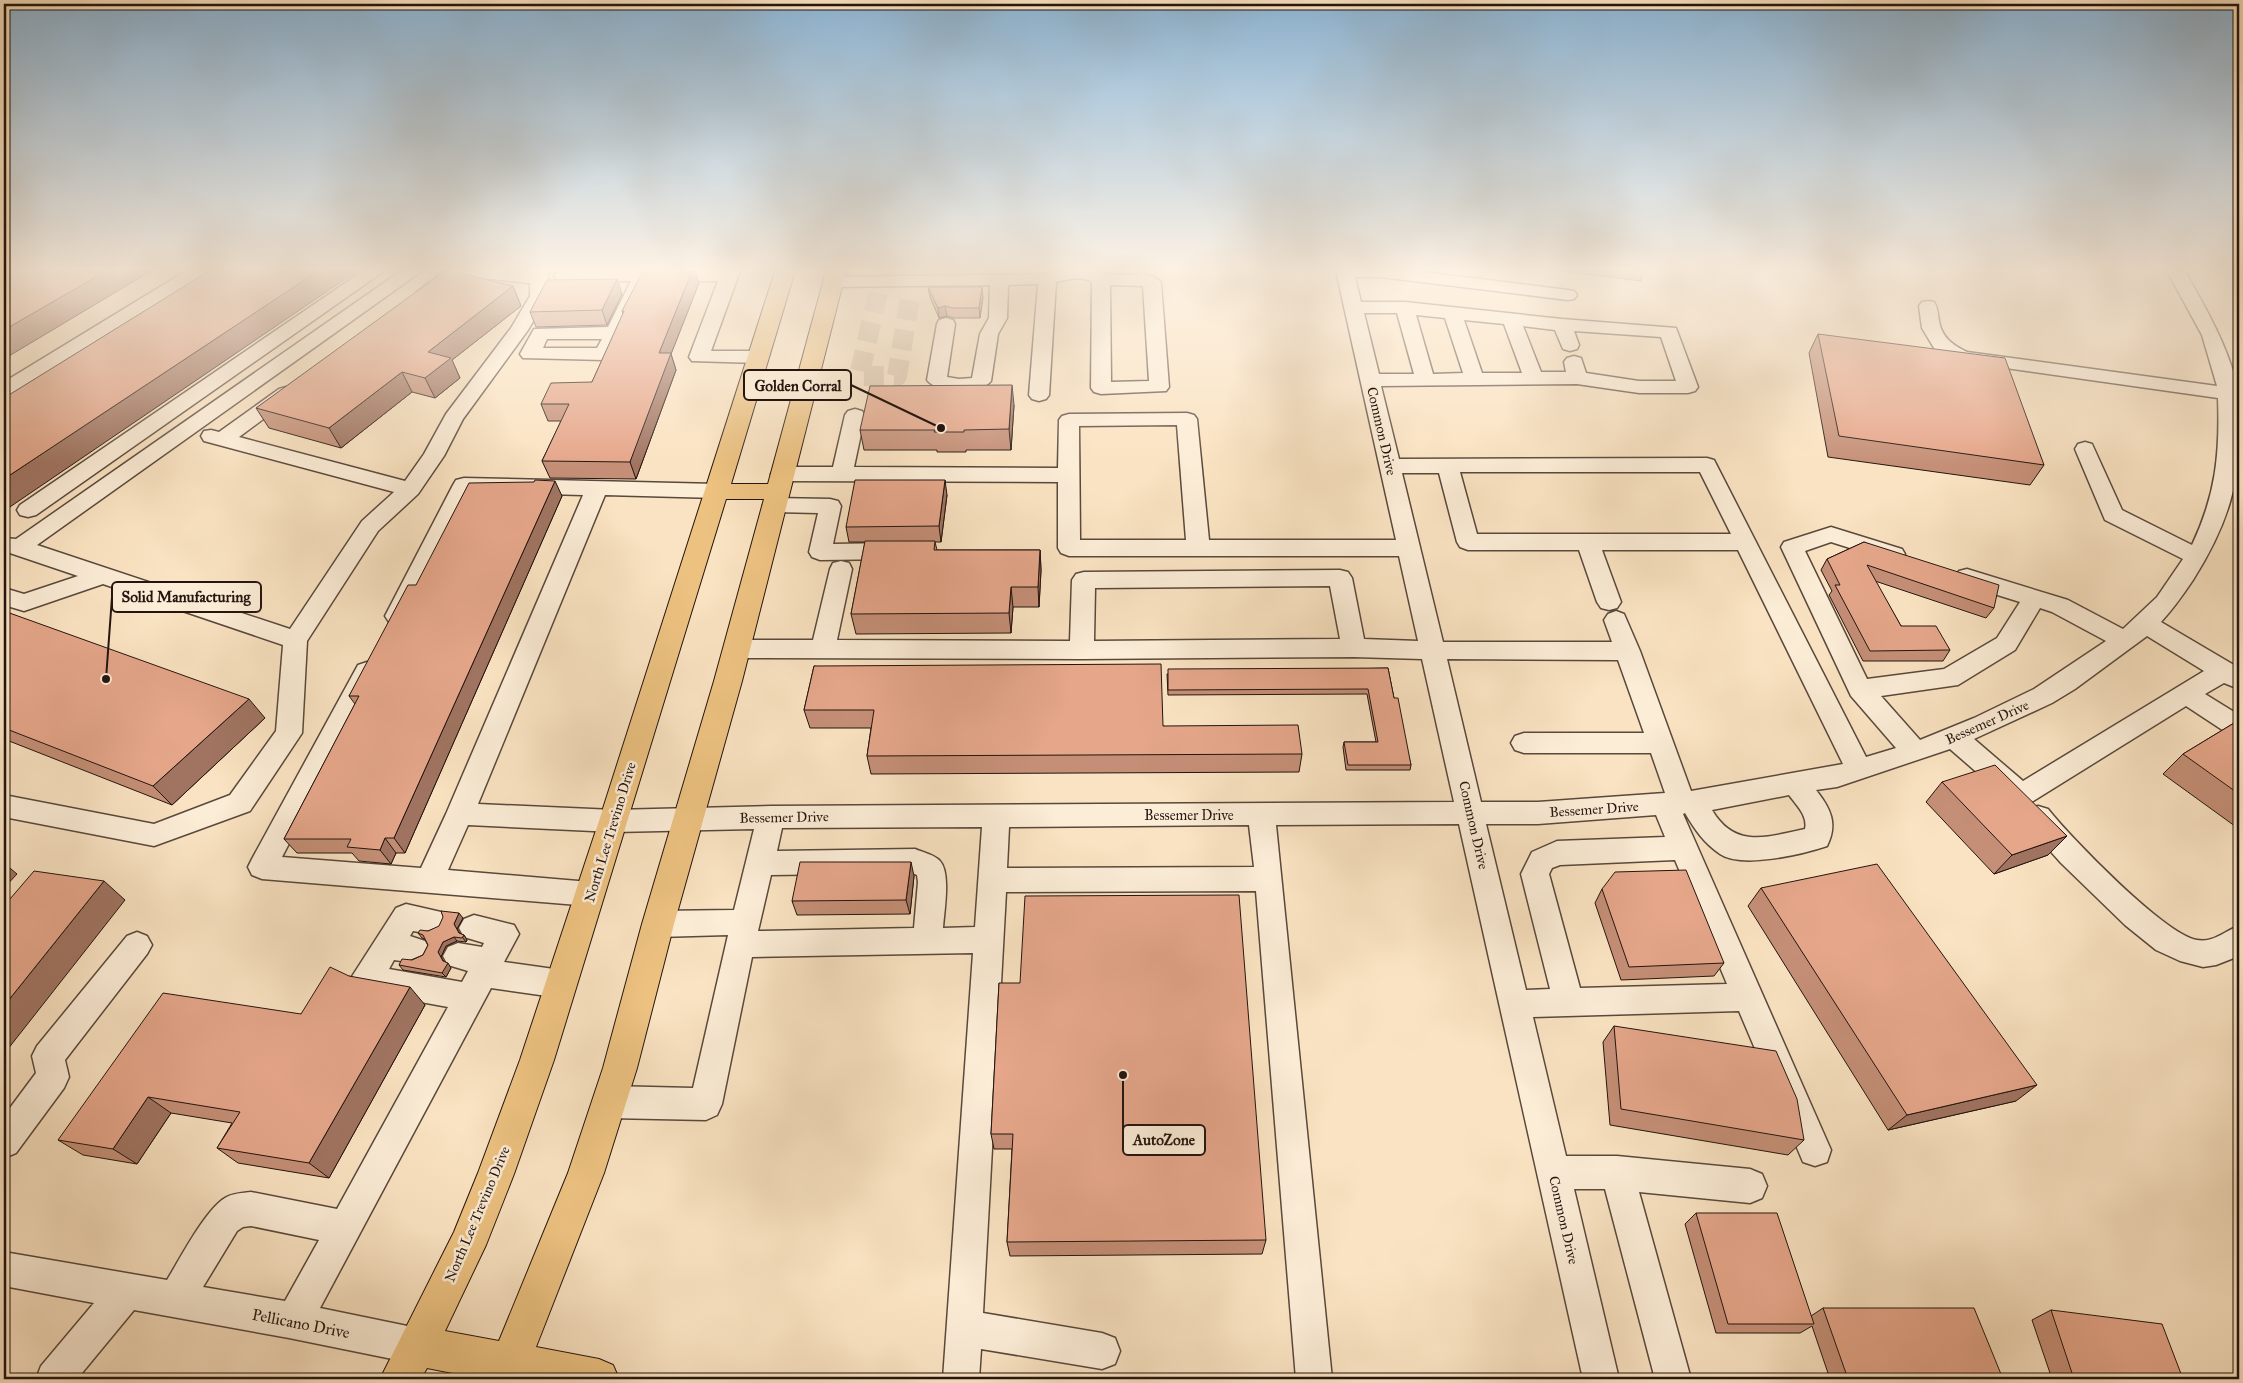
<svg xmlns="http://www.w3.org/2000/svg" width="2243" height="1383" viewBox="0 0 2243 1383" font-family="'IM FELL Great Primer',serif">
<rect width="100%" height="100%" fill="#fae3c2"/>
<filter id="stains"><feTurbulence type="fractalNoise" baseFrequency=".004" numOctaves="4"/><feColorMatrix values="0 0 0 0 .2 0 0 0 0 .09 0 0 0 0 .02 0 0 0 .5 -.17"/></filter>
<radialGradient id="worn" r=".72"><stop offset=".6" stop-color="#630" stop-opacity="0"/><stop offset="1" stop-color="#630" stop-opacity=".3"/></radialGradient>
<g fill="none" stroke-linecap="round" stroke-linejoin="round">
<path stroke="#dac4a7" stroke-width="20" stroke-dasharray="20 10" stroke-linecap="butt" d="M878,293l-19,83h38l14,-84"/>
<defs>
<g id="minor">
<path d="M186,271h22l-3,4 -194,119 -7,2v-14z"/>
<path d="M363,271h21l-348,244 -8,2 -8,-2 -3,-5 3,-5z"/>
<path d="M401,271h21l-385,274 253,84 72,-108 32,-29 -190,-51 -3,-5 3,-5 7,-1 8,2 60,-43 7,-2 7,2 3,4 -3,4 -54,40 166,44 19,-27 22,-40 65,-86 19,-32v-13c-13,-1 -65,-8 -74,-5 -13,6 -20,22 -36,18l-3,-4 27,-21h104v25l-20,34 -65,89 -19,37 -26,38 -40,37 -71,110 -5,92 -52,78 -96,35 -150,-29v-22l150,29 76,-29 46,-64 7,-86 -180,-61 -79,27 -20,-6v-17l20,6 54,-18 -74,-25v-13l12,1z"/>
<path d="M561,271h179l-29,80h47l7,2 3,4 -3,4 -7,2 -66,-2 -3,-4 29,-76h-69l-38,77 -7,2 -81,-2 -3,-4 14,-25 74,-2 23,-46h-68l-6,-1 -3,-4 3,-4zM547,339h55l-5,9h-54z"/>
<path d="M1059,271h41c16,11 48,-6 61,12l8,104 -3,4 -65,3 -7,-2 -3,-4 1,-106c-10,-7 -26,-2 -36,0l-7,113 -3,4 -7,2 -7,-2 -3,-4 9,-111 -30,1 -1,33 -9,16 -7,47c-10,14 -54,13 -64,-1l10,-56 2,-4 7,-2 7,2 2,4 -8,53 12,2 13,-1 8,-44 9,-16 1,-33 -157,2 -6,-1 -3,-4 3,-4 6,-1 214,-3zM1110,285l33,1 6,95 -38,1z"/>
<path d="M1336,271h80l152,19 6,1 3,4 -3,4 -6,1 -188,-23h-25l6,25h44l157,17 114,9 22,59 -3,4 -7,2h-49l-62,-9 -196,2 18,73 308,-1 7,2 152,297 30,-9 -45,-52 -70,-149 3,-5 47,-15 71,22 3,5 -3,5 -8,3 -63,-20 -26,9 62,128 77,-10 53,-31 23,-36 -61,-19 -4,-6 4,-6 8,-2 101,31 55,29 34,-32 26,-38 -78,-39 -30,-71 3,-5 7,-2 7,2 30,66 70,35c24,-51 28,-91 26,-147l-262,-37 -19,-9 -3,-4 -12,-20 -3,-22 3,-4 6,-1 6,1c4,6 4,13 5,19 3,17 14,24 28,31l250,34 -15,-51 -35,-64h18c20,36 40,70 51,110 3,10 2,23 3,34 4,64 -12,111 -46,165 -10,15 -20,29 -32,42l78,46v21l-15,-6 -19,11 34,21v23l-9,-3 -44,-29 -156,97 -9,3 -9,-3 -62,-54 -113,38 -21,3c15,19 22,34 11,56 -24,8 -85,23 -107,8 -16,-11 -25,-24 -35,-41l-2,1 148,336 -4,12 -12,4 -12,-4 -64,-151 -206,6 33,139h51l133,13 12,5 5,12 -5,12 -12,5 -111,-11 52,187h-36l-50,-190h-31l45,190h-36l-124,-555 -183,1 56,554h-36l-40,-488 -250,1 -23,421 119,20 13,5 5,13 -5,13 -13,5 -121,-20 -2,30h-36l30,-426 -221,4 -30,147 -5,11 -11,5 -97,-2 -11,-5 -5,-11 5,-11 11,-5 84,2 35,-153 -70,2 -10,-4 -5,-9 5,-9 10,-4 76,-1 20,-81 -140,3 -146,-7 -20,45 142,12 10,3 4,9 -4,9 -10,3 -328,-27 -10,-4 -4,-8 4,-8 106,-194 9,-3 9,3 3,6 -97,186 139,11 25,-54 137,-319 -112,-3 -66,130 -8,2 -8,-2 -4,-6 68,-131 3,-5 8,-2 253,6 8,2 3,5 -3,5 -8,2 -112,-3 -127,309 136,6 157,-4 683,-4 -32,-143 -68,-2 -272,2 -346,-1 -9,-3 -3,-6 3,-6 9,-3h77l17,-71 3,-6 8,-2 8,2 3,6 -15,71 233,1 2,-61 4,-6 8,-2 256,-2 8,2 4,6 12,61 54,2 -19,-85h-330l-8,-3 -3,-5v-66l-276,-1 -8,-2 -3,-5 3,-5 8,-2h51l12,-52 3,-4 7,-2 7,2 3,4 -11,52 204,1 1,-48 3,-4 7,-2 118,-1 7,2 3,4 12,121h187zM1364,313h33l17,61h-35zM1416,315l29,3 18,55 -30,1zM1464,320l40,4 18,49h-40zM1523,326l32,4 8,19 7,2 7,-2 2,-4 -5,-14 87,6 15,44h-37l-53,-8 -5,-15 -7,-2 -7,2 -3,4 2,10h-25zM1177,425l9,115h-106l-1,-114zM1460,472h240l31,62h-254zM1402,473h37l18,69 3,5 8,3h111l18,52 4,6 8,2 8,-2 4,-6 -19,-52h136l105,214 -152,27 -51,-140 -16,-37 -8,-3 -8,3 -4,6 8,22h-169zM1330,586l10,53 -246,2 1,-53zM2040,608l12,4 54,29 -72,48 -60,29 -54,22 -39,-44 77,-11 57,-35zM2147,636l57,35 -181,110 -49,-42 78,-36 23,-14zM1447,659l171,1 26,73h-120l-9,3 -4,7 4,7 9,3h127l14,40 -127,9h-57zM1789,795c8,11 19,21 16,34 -38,8 -70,20 -93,-19zM1656,815l9,22 -108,4 -25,11 -11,22 29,115 -24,1 -40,-166h52zM1249,825l5,42 -247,1 2,-41zM982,827l-7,100 -32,1c1,-16 8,-55 -3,-67 -5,-6 -18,-9 -25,-12l-138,2 5,-23zM1675,860l52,124 -147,4 -31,-114 3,-6 8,-3zM912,873l5,2 1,7 -4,46 -156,3 13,-56z"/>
<path d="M774,498l56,1 8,2 3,5 -8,38 64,-1 8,3 3,5 -3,5 -8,3 -77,1 -8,-3 -3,-5 9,-39 -44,-1 -8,-2 -3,-5 3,-5z"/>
<path d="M2038,806l10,3c22,28 117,126 149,131 17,3 27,-9 42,-14v30l-23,9 -13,2 -23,-6 -24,-11 -31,-25 -64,-62 -25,-28 -12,-18 4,-8z"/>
<path d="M406,904l35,8 4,9 -4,9 -10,4 -18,-3 -3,5 15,5 5,9 -5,9 -10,4 -21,-3 -5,9 73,13 6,-11 -20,-6 -5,-9 5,-9 10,-4 24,4 2,-4 -20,-6 -5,-9 5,-9 10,-4 40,10 5,9 -15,28 57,8 11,4 4,10 -4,10 -11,4 -70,-10 -171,320 97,20 13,5 5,13 -5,13 -13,5 -128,-26 -155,-28 -57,69h-41l5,-13 53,-63 -90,-17v-34l163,28c13,-21 38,-70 58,-82 8,-5 17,-5 26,-6l86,17 111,-202 -82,-15 -11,-4 -4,-10 45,-70zM251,1226l68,14 -34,61 -82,-14 34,-56 6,-4z"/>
<path d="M137,932l10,4 5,9 -5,9 -82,106 4,17 -5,11 -48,65 -12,5v-42l32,-43 -4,-17 5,-10 90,-110z"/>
</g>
<path id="major" d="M775,271h20l-64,213h37l58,-213h20l-104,410 -68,243 -37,144 -33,105 -68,174 63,12 14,6 6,14h-136l-56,-11 -6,11h-41l74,-147 24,-59 42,-113 79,-239zM726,499h38l-50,182 -72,243 -39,144 -35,105 -69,168 -54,-10 41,-86 28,-71 40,-114z"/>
</defs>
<use href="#minor" stroke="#59483c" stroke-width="3"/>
<use href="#major" stroke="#23140f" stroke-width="2"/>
<use href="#minor" fill="#fcedd7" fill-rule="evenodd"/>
<use href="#major" fill="#edc281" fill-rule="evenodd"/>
</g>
<g fill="#c58f77" stroke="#23140f">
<path d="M1564,271h80l-3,10z"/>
<path d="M699,283l-28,71 5,16 -40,109 -86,-1 -8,-17 19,-40h-13l-7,-17 51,-22 31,-68 -1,-3z"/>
<path d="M513,286l8,20 -69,54 8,18 -25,20 -23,-6 -71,56 -72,-20 -13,-20z"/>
<path d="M928,287l55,10 -3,21h-26l-7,-2 -8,2 -9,-21z"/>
<path d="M622,294l-15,31 -71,2 -6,-15z"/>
<path d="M1818,334l226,131 -14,20 -202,-28 -19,-104z"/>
<path d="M1014,405l-3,45h-45v2h-29v-2h-73l-4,-20z"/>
<path d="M947,495l-6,47h-6l2,8h103l1,20 -2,37h-26l-2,26 -155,1 -5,-20 14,-72h-16l-3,-15z"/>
<path d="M562,496l-157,357h-9l-5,11 -32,-3 -7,-8h-55l-13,-14 71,-135 -6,-8 67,-111z"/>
<path d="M1864,542l130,66 -8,10 -111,-37 26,45 49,24 -7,11h-80l-34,-66 3,-4 -11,-21 6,-11z"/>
<path d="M4,611l261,107 -93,87 -168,-66z"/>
<path d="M814,666l349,60 139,28 -3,18 -428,2 -4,-18 4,-28h-61l-6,-18z"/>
<path d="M1388,668l6,30 17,67 -1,5h-64l-3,-23 1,-5h32l-9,-48 -199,1 -1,-21z"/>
<path d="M2239,720v109l-76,-55 20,-20z"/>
<path d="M1942,782l125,54 -19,19 -54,19 -68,-72z"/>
<path d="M914,876l-4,38 -113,1 -5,-14z"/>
<path d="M1761,888l255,213 -128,29 -140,-224z"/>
<path d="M1602,889l122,74 -10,13 -93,4 -26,-77z"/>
<path d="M463,918l-6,11 3,5 4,1 3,5 -1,2 -9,-1 -11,5 -5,11 3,5 7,6 -5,9 -43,-7 -4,-5 24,-10 5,-10 -3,-6 -3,-1 -4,-5 10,-2z"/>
<path d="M349,976l76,29 -96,173 -91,-15 -21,-15 15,-25 -61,-10 -34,51 -54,-9 -25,-15 243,-126z"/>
<path d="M999,983l267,257 -4,14 -252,2 -3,-14 5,-93h-18l-3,-15z"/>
<path d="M1614,1026l190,114 -16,15 -178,-30 -7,-83z"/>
<path d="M1696,1213l115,103 12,-8 180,71h-173l-18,-53 -12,7h-84l-31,-109z"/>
<path d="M2051,1310l132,69h-131l-20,-59z"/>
</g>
<g fill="#a07461" stroke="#23140f">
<path d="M106,271h45l-147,88v-29z"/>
<path d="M318,271h39l-353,240v-32z"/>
<path d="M692,271h3l4,12 -28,71 5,16 -40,109 -6,-17 29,-109z"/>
<path d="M617,279l5,15 -15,31 -5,-15z"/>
<path d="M513,286l8,20 -69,54 8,18 -25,20 -10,-20 3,-26z"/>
<path d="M982,287l1,10 -3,21 -1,-10z"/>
<path d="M945,306l2,10 -8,2 -1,-10z"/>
<path d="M402,372l10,20 -71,56 -12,-20z"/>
<path d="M1012,385l2,20 -3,45 -2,-21z"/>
<path d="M945,480l2,15 -6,47 -2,-16z"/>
<path d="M555,481l7,15 -157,357 -11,-15z"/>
<path d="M1040,550l1,20 -2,37 -1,-20z"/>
<path d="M1011,587l2,20 -2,26 -2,-20z"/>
<path d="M249,699l16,19 -93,87 -19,-19z"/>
<path d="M2067,836l-19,19 -54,19 18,-19z"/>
<path d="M385,838l11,15 -5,11 -11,-14z"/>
<path d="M911,862l3,14 -4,38 -4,-14z"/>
<path d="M4,863l13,11 -13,14z"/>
<path d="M104,881l21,19 -121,154v-48z"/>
<path d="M459,913l4,5 -6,11 5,9 2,-3 3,5 -1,2 -7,-9 -5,-9z"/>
<path d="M454,937l3,4 -11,5 -5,11 5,9 2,-3 3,5 -5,9 -4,-4 1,-12 -5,-9 5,-10z"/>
<path d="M410,987l15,18 -96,173 -20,-15z"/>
<path d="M2037,1085l-21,16 -128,29 19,-15z"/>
<path d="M148,1097l23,16 -34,51 -24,-15z"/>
</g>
<g fill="#e5a68a" stroke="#23140f">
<path d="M4,271h102l-102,59z"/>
<path d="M209,271h109l-314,208v-81z"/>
<path d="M445,271h4l64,15 -85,66 23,6 -26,20 -23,-6 -73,56 -73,-20z"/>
<path d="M643,271h49l-33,82h12l-41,109 -88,-1 27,-57h-28l10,-21 41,-1 32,-71h-2z"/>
<path d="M617,279l-15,31 -72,2 17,-32z"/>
<path d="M928,287h54l-3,21h-26l-8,-2 -7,2z"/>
<path d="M1818,334l187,24 39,107 -205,-29z"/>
<path d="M1012,385l-3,44 -45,1v2h-30l1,-2h-75l10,-44z"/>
<path d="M535,480l20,1 -161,357h-9l-5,12 -33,-3 4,-8h-67l75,-143h-10l59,-111h8l53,-102 65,-1z"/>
<path d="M855,480h90l-6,46 -93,1z"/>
<path d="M865,541h70l-1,9h106l-2,37h-27l-2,26 -158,1z"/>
<path d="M1864,542l135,43 -5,23 -127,-43 34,61h35l14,24 -80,1 -35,-66h5l-13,-26z"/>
<path d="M4,611l245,88 -96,87 -149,-58z"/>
<path d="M1161,664l2,62 135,-1 4,29 -435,2 7,-46h-70l10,-44z"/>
<path d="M1388,668l6,30h4l13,67h-63l-4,-23h34l-10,-53 -200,1v-21z"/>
<path d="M2239,720v74l-56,-40z"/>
<path d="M1995,765l72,71 -55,19 -70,-73z"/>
<path d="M800,862h111l-5,38 -114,1z"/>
<path d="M1877,864l160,221 -130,30 -146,-227z"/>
<path d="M1686,870l38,93 -95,4 -27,-78 13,-17z"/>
<path d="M34,871l70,10 -100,125v-100z"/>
<path d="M1239,895l27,345 -259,2 6,-108h-22l8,-151h21l5,-87z"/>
<path d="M441,911l18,2 -5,11 5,9 5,2 -2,3 -8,-1 -11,5 -5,10 5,9 5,2 -6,10 -43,-8 3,-6 10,1 11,-5 5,-10 -5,-10 -5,-2 2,-3 8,1 11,-5 4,-9z"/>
<path d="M330,967l19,9 61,11 -101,176 -92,-15 23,-36 -92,-15 -35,52 -55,-9 105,-147 138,21z"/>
<path d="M1614,1026l162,25 21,48 7,41 -183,-31z"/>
<path d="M1696,1213h81l37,111h-86z"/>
<path d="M1823,1308h151l29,71h-155z"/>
<path d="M2051,1310l111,14 21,55h-109z"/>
</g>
<linearGradient id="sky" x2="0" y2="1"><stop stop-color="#8db7d8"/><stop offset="0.58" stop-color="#fdf2e4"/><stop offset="1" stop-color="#fdf2e4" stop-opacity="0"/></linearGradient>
<rect width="2243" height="465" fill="url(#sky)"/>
<g text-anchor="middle" stroke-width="5" stroke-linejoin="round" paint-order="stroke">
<g font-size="14" fill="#23140f" stroke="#fcedd7">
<text transform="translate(1382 431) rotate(77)" y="5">Common Drive</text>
<text transform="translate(1987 722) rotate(-24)" y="5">Bessemer Drive</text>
<text transform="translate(1594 809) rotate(-4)" y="5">Bessemer Drive</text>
<text x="1189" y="820">Bessemer Drive</text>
<text transform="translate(784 817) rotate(-1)" y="5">Bessemer Drive</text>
<text transform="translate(1474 825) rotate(77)" y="5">Common Drive</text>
<text transform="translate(610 832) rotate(-73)" y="5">North Lee Trevino Drive</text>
<text transform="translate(477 1214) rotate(-67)" y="5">North Lee Trevino Drive</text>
<text transform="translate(1564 1220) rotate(77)" y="5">Common Drive</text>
</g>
<g font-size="16" fill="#23140f" stroke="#fcedd7">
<text transform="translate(301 1323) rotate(11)" y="6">Pellicano Drive</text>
</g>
</g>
<path fill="none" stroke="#23140f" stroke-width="2" d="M941 428L851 385M106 679L112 597M1123 1075L1123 1140"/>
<g fill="#23140f" stroke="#fcedd7" stroke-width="2">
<circle cx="941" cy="428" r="5"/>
<circle cx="106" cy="679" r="5"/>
<circle cx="1123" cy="1075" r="5"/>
</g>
<g fill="#fcedd7" stroke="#23140f" stroke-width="2">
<rect x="744" y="370" width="107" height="30" rx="5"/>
<rect x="112" y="582" width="149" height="30" rx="5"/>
<rect x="1123" y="1125" width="82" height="30" rx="5"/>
</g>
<g font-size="15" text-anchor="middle" font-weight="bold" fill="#23140f">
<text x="798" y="391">Golden Corral</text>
<text x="186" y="602">Solid Manufacturing</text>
<text x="1164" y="1145">AutoZone</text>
</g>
<rect width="2243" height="1383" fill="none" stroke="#fae3c2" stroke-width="20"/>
<rect x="5" y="5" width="2233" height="1373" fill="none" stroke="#23140f" stroke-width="2.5"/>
<rect x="10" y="10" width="2223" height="1363" fill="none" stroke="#23140f"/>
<rect width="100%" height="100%" filter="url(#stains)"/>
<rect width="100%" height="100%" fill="url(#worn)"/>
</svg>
